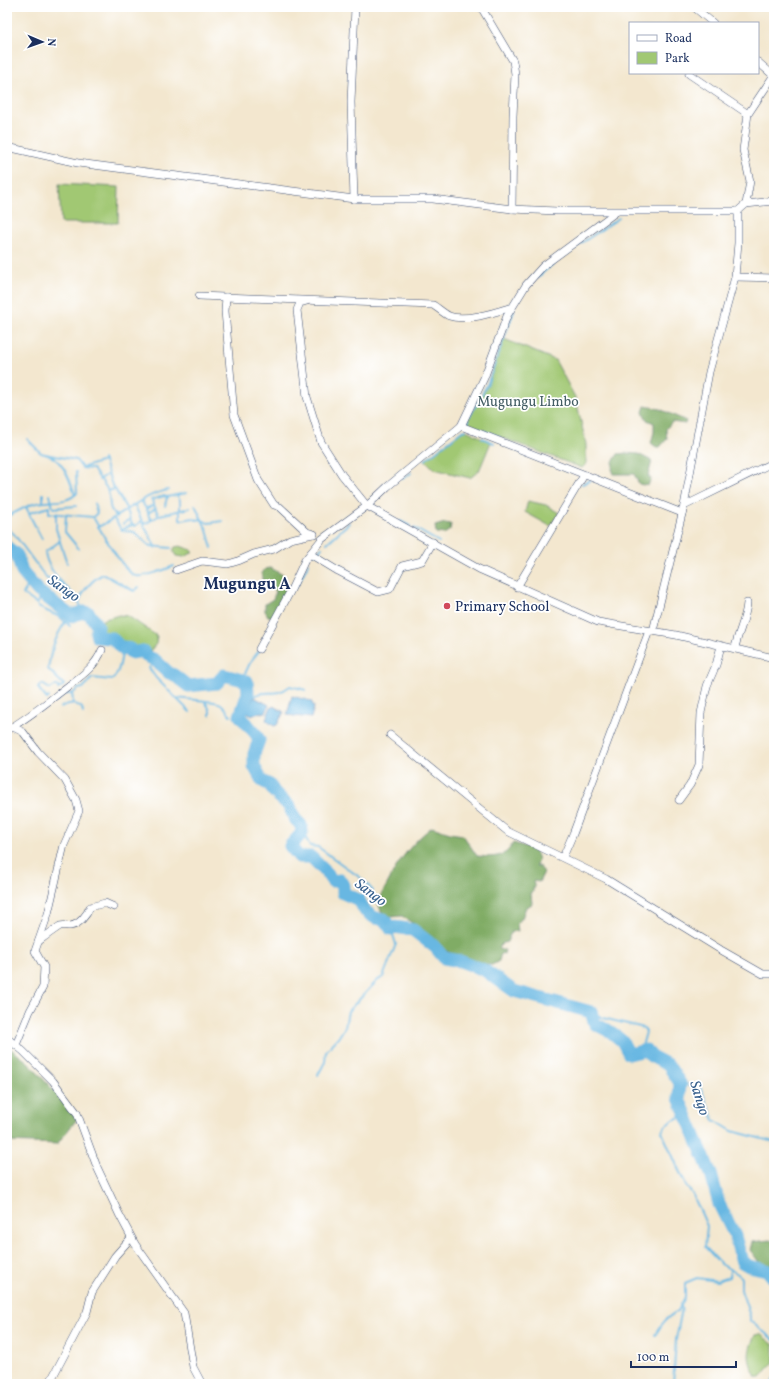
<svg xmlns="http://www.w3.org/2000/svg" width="781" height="1391" viewBox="0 0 781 1391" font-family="Vollkorn,serif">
<rect width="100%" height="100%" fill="#fff"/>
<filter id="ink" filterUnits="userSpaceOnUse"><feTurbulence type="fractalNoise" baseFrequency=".025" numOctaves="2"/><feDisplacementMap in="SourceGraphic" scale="8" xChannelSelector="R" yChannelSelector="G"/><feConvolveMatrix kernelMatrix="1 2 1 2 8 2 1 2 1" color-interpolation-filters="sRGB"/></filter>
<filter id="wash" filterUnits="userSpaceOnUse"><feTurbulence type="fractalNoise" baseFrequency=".012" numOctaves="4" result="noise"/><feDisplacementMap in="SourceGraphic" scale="16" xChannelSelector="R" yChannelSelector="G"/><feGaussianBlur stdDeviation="0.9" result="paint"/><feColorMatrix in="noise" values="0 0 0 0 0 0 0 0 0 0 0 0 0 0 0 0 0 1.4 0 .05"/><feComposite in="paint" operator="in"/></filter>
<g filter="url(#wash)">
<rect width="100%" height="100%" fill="#f3e7cf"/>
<g fill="#a1c873" stroke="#5e7c68">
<path d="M59,184l60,3 -1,36h-57z"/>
<path d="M504,339l51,21 21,39 10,45v20l-4,4 -114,-43 -1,-4 20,-35z"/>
<path d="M466,430l25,12 -12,29 -9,7 -36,-9 -9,-9 37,-29z"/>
<path d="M528,501l18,4 13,8 -9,13 -25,-14z"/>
<path d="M180,546l12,4v3l-8,4 -8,-1 -3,-5 2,-4z"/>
<path d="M119,615l9,1 29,20 -1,8 -6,7 -5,-2h-10l-34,-18 1,-11z"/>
<path d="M760,1334l14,11v17l-13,15h-5c-9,-18 -9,-24 -1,-42z"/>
</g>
<g fill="#80ac65" stroke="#4e6e62">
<path d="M645,406l15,3 26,12 -1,3 -13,-2 -6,7 1,10 -7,8h-4l-5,-4 3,-11v-9l-7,-3 -4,-8z"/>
<path d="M626,453l12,1 14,7 -4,15 3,2 -3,8 -9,-2 -5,-10h-20l-2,-5 1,-7 5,-8z"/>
<path d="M445,523l6,1 -1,6 -6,4 -8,-1 -1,-7z"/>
<path d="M271,568l12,7 3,6v4l4,2 -17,30 -5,-1 -3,-5v-7l8,-5 3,-8 -14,-11v-7l3,-4z"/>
<path d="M432,827l18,6 13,2 14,21c16,1 28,3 36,-13l21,6 4,10 -2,7h3l5,6 -5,10 -6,-1 2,7h-2v4l-2,1 1,11 -6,3 -4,11 -5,6 1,7 -7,1 -4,10 -4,1 -5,5 3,2h4l-1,4 -3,-1 -2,8 -7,4 -9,-1 -1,4 -42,-20 -22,-21 -16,-11 -13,1 -8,-6 -4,-11c10,-12 14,-26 23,-39 9,-13 19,-24 32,-34z"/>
<path d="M7,1046l21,16 50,56 -21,26 -50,-2z"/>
<path d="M770,1240l4,2v25l-15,-5 -9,-12 2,-8z"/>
</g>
<g fill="#67b7e2" stroke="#4173a0">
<path d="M292,696l19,5 3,6 -3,11 -24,-3z"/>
<path d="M254,697l15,8 -3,7 -16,3 -4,-3z"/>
<path d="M273,706l11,6 -7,13 -3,1 -8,-6 4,-11z"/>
</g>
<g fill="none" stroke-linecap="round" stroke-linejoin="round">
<g stroke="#67b7e2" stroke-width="2">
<path d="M562,256l57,-38"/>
<path d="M537,278l17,-15"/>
<path d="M470,416l17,-31 27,-74"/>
<path d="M468,420v5l31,12"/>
<path d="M482,438l12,5"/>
<path d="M27,439l14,14c21,3 28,24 34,42"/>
<path d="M45,454l31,6 6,8 11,1c4,7 13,16 15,22 4,12 -2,16 9,26"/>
<path d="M103,459l9,26 3,4 -7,2"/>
<path d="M425,460l37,-29 4,-1"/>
<path d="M84,467l20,-6"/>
<path d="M402,479l9,-6"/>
<path d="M99,480l9,-6"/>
<path d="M582,484l9,-4"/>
<path d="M115,489l12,21 5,15"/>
<path d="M50,495l3,13 23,-2"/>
<path d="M177,495l3,5v19l3,1 9,-2 5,2 4,-1 7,4 15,-2"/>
<path d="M151,500l13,-4 3,1 19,-4"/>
<path d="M152,501l7,15"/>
<path d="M43,502v-8"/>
<path d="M142,502l6,10 1,5 3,3"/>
<path d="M195,505l12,25 5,18"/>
<path d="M165,506l2,-9"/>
<path d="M26,507l3,6 20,-6v6l44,4c6,11 32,57 43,59 7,2 31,-7 38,-10"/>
<path d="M147,508l7,-3"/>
<path d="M56,513v16l4,12 -15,11c2,19 20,33 32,47v3"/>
<path d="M148,513l7,-4"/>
<path d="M29,514l13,25"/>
<path d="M66,515l-1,17 14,17"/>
<path d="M7,516c9,-3 17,-9 26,-12 15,-5 33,1 44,-11l-1,-21"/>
<path d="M93,517l4,-4 -3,-10"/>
<path d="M114,519l8,11 12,2 16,14 21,2"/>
<path d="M142,521l3,3 15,-9 30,-7"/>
<path d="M400,521l10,5"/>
<path d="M143,523c3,9 10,15 12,25"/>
<path d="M123,524l7,-4"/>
<path d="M98,527c23,-11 47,-34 71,-37"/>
<path d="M7,528l7,6 33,45h8c11,9 9,16 24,23l4,10"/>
<path d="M124,528l8,-3 3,1 7,-5 -7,-15"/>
<path d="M414,528l25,14"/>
<path d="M60,542l7,21"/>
<path d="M327,543l22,-20"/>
<path d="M315,554l7,-6"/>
<path d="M30,582l-7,12 14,10"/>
<path d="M296,587l13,-24"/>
<path d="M43,595l-6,9 1,3 22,10 10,9"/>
<path d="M79,602c3,-11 14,-23 24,-28l31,17 5,-4"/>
<path d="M155,660l-6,8 7,10 34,34"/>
<path d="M242,680l9,-19 8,-10"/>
<path d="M58,689l6,-4 -16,-16c2,-17 8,-33 17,-47"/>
<path d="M72,694l1,7 -1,3"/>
<path d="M49,697l-2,2 -9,-11 4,-4 8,5 6,-4 3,3"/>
<path d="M177,698c10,2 39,2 44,6 4,3 7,8 10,12"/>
<path d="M56,701l8,-7h8l6,-5 5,-1 9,-10 20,2c7,-6 10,-22 10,-31"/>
<path d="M205,701l5,9v5"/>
<path d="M244,705c18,-22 28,-4 46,-19l16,4"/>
<path d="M60,708c7,-5 15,-6 22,0l1,5"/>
<path d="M302,831l8,15 8,1 44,32 11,12"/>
<path d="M591,1012l12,6 41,10 2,4 -5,18"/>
<path d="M318,1075l7,-13 1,-11 12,-13 7,-11 3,-16 30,-31 5,-3 13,-33 -5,-15"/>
<path d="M680,1083l20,4 14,33 18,11 42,11"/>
<path d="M687,1114c-9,4 -22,8 -25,18l24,54 7,9 14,31 -2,21 16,17 17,10 3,4v12l9,26v5l24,19"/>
<path d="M655,1336c6,-11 11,-19 23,-25l7,-14v-14l12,-5 20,3 12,-4 1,-7"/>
<path d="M673,1384l3,-45 6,-30 -2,-5"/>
<path d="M772,1384l2,-6"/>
</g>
<path stroke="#67b7e2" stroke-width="13" d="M7,547l10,8 5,17 16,19 33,25 12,-4 6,1 9,14 -2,6 1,4 15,1 10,11 2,-2 6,2 1,4 12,-2 3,5 9,4 14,13 5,2 14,11 29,-3 7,-8 23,6 1,12 -8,23 16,18 3,6 -5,14v12l8,15 8,4 4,7 15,14 6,13 6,6 1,8 -12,13 9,11h12l14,14 7,10 8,-1 3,5v8l16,7 6,11 10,7 9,1 7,10 4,-2 18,3 22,17 9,11 16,3 24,9 30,21 77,21 4,12 16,8 11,9 7,13 17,-4 5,6 17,9 12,18 -1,15 32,76 8,30 16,32 7,26 7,4 18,4 7,9"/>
</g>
</g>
<g filter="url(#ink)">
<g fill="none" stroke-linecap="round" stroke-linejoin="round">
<defs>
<g id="minor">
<path d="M481,7l32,54 2,13 -2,42 -1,93"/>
<path d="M694,7l19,16"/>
<path d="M758,62l16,14"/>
<path d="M689,74l59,40"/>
<path d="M7,147l71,16 276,36h79l79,10 45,2h181l8,-7 28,-3"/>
<path d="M354,199l-3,-97 4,-95"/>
<path d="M746,204l4,-23 -7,-31 5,-36 26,-39"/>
<path d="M735,277l39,1"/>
<path d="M199,296l234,9c5,3 10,8 16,11 17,6 47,-4 63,-9"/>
<path d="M226,297l-1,14 9,104 24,65 16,25 6,2 27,25 7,2"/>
<path d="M307,301l-7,2 -3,7 10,87 14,45 21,33 25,31 112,63 119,53 78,13 98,23"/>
<path d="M461,426l23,-48 23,-62 19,-31 17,-19 73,-54"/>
<path d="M684,506l90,-44"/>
<path d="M310,554l28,17 40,21 12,-3 12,-23 20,-5 11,-19"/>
<path d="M176,570l26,-9 26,3 10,-3 16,-7 20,-5 16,-10 23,-5"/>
<path d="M517,587l67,-112"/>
<path d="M653,631l31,-125 25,-134 26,-95 3,-34v-32"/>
<path d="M735,648c3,-16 11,-29 12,-45"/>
<path d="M259,649l31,-57 15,-32 17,-21 45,-33 20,-19 74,-61 221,87"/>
<path d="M13,727l10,5 15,20 27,28 11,20 3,11 -15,34 -16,69 -13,37 9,16 -1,20 -13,24 -14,34"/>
<path d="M7,730c21,-12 38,-26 56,-40 15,-12 32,-22 39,-40"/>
<path d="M390,735l117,96 99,48 115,71 42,24h11"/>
<path d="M679,800l11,-15 9,-20 2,-52 6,-27 9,-21 5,-19"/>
<path d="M563,857l10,-23 76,-203"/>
<path d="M39,941c4,-3 18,-13 21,-15 4,-1 6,0 10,0 9,-1 17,-11 20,-19l15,-4 9,4"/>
<path d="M7,1038l16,13 30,30 24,32 20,54 22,47 16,30 49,69 9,54 9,17"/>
<path d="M49,1384l38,-72 5,-20 23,-36 15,-17"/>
</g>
</defs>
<use href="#minor" stroke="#3b4b6f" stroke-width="8"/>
<use href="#minor" stroke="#fff" stroke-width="7"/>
</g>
</g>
<circle fill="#d1495b" stroke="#fff" stroke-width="1.5" cx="447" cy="606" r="4"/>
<g text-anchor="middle" stroke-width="3.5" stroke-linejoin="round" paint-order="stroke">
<g font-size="14" fill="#435d64" stroke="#fff">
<text x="528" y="406">Mugungu Limbo</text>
</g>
<g font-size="14" fill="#1b2f5e" stroke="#fff" text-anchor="start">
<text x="455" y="611">Primary School</text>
</g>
<g font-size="15" font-style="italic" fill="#365f8c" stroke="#fff">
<text transform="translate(64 588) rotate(35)" y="5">Sango</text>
<text transform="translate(371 892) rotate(37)" y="5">Sango</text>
<text transform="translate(700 1098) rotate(73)" y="5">Sango</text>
</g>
<g font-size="16" font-weight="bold" fill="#1b2f5e" stroke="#fff">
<text x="247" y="589">Mugungu A</text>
</g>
</g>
<rect width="781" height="1391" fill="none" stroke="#fff" stroke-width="24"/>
<rect x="629" y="22" width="130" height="52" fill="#ffffff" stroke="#a4acbf"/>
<rect x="637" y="35" width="20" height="6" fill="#ffffff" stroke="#a4acbf"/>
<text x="665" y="42" font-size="12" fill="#1b2f5e">Road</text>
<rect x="637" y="52" width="20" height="12" fill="#a1c873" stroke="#a4acbf"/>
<text x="665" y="62" font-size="12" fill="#1b2f5e">Park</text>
<g transform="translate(42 42) rotate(92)" stroke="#ffffff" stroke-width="3" paint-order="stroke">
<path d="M0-3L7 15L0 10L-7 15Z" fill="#1b2f5e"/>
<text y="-6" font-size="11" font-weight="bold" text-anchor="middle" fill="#1b2f5e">N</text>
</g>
<path d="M631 1361v6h105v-6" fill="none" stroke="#1b2f5e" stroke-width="2"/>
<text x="637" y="1361" font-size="12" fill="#1b2f5e" stroke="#ffffff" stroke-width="3" paint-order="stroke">100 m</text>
</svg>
